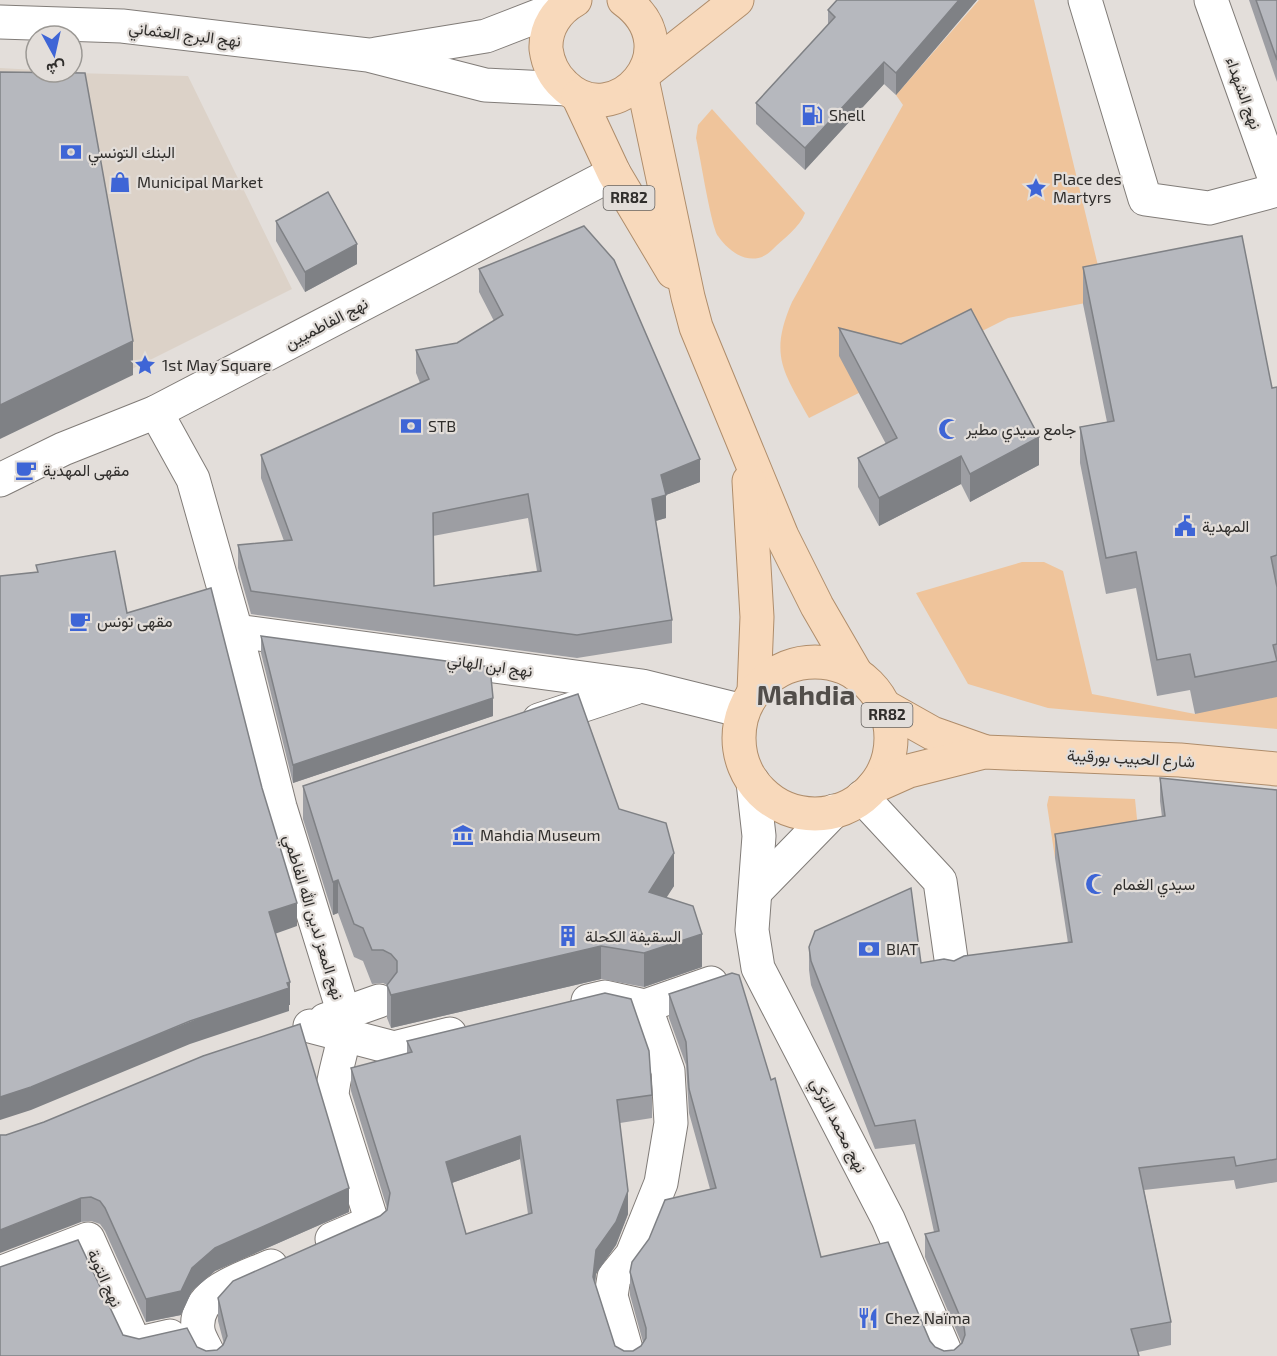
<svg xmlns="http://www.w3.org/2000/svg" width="1277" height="1356" viewBox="0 0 1277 1356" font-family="'Exo 2',Vazirmatn,sans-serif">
<rect width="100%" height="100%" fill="#e3deda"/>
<path fill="#dcd2c8" d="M0,68l36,2v2l152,4 104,213 -292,146z"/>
<g fill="#efc49b">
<path d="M979,0h55l72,299 -98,19 -199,100c-26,-47 -40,-63 -17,-116l111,-197 -7,-10z"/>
<path d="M712,109l93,104c-5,14 -22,26 -33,37 -18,18 -41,5 -54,-14 -7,-10 -18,-81 -22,-98l2,-13z"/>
<path d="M1022,562h22l19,9 29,123 103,20 82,-34v49l-229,-21 -80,-24 -52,-91z"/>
<path d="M1049,796l86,3 13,130 -80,9 -2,-14 58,-77 -69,11 -8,-53z"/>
</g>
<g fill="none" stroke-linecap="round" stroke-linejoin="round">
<defs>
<g id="minor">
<path d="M1085,0l60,199 64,9 68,-18"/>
<path d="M1211,0l66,185"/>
<path d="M0,22l122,4 246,29 117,30 83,4"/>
<path d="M376,54l110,-18 80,-31"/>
<path d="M156,412l37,67 43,152 44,176 64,207c4,27 -10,53 -12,81l40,127 -40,17"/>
<path d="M0,480l63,-31 93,-37 458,-239"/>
<path d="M236,631l406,55 101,25"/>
<path d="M539,720l96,-32"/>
<path d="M753,782l6,54 -7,94 6,38 130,251 59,137"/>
<path d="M862,797l78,84 12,85"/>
<path d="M757,890l77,-79"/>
<path d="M588,1001l17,-4 40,9 66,-23"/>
<path d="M325,1020l54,-19"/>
<path d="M310,1026l84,22 56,-14"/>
<path d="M0,1273l88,-34 47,105 35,-8"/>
<path d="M209,1356c-3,-8 -10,-18 -11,-26 -5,-39 46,-52 73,-64"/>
<path d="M628,1356l-17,-60 3,-19 18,-22 29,-72 10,-60 -3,-52 -23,-65"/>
</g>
<g id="major">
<path d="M575,0c-18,10 -30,28 -29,49 2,15 7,26 18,36 50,50 129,-35 60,-85"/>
<path d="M646,72l91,-72"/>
<path d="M642,79l46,218 8,30 86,209 35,70 40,69"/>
<path d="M578,96l36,77 59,99"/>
<path d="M749,481l8,136 -3,74"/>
<circle cx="815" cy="738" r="76"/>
<path d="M884,706l48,27 51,18"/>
<path d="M873,787l36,-16 75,-19 196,8 97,9"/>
</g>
</defs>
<use href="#minor" stroke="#817c78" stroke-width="35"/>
<use href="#major" stroke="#af8d6b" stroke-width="35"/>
<use href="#minor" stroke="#fff" stroke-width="33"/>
<use href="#major" stroke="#f8d9bb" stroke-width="33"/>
</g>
<g fill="#9d9ea3" fill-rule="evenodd">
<path d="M977,0l-81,95 -12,-11 -79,86 -49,-46v-21l72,-78v-15z"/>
<path d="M1249,0h28v82z"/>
<path d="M276,221l81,43 -52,28 -29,-51z"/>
<path d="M1083,267l189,121 5,-1v310l-82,17 -5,-24 -33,6 -21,-108 -30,6 -26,-131v-36l27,-5 -24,-118z"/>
<path d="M479,269l221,213 -34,13v23l-10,3 16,99v23l-95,15 -326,-44 -13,-46v-23l46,-4 -23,-63v-23l159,-72 -4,-10v-23l41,-7 37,-22 -15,-29zM528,518l9,53 -103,15 -1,-50z"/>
<path d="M839,328l200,137 -69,37 -9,-18 -82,42 -21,-39v-29l28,-14 -47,-88z"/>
<path d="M261,636l232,80 -200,67 -32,-130z"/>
<path d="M1160,778l117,12v392l-41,7 -2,-9 -90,10 27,132v23l-33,7 -1138,4 123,-21 16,4 58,8 9,4 11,-1 7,-6 -6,-23v-23l162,-82 7,-6v-2l-36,-117v-23l56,-14v-13l245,54v23l-32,5 8,91 -12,31 -20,29 -1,9 20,63 9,5h9l8,-5 2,-4 -13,-47v-23l80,-83 -21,-76 -3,-48 -17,-47v-24l152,263 109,84 5,6 9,4 10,-1 8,-6 -37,-87v-23l9,-2 -19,-88 -40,5 -64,-164 -2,-15v-23l112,16 33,-2 114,-18 -13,-85v-24l107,-17 -2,-16zM520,1159l8,55 -62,20 -14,-51z"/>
<path d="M303,786l316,23 55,77 -8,11 36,70 -58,20 -43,-8 -210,49 -4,-10v-33l-4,-2 -11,1 -9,-23 -9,-4 -16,-44 -5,2 -30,-96z"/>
<path d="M0,1135l349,77 -134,59 -23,20 -11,24 -35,7 -41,-91 -5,-7 -9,-3 -10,1z"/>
</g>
<g fill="#7f8185">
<path d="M959,0h18l-81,95v-22z"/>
<path d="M884,62v22l-79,86v-22z"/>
<path d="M357,244v20l-52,28v-20z"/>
<path d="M133,341v34l-133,64v-34z"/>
<path d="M1039,437v28l-69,37v-28z"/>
<path d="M961,456v28l-82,42v-28z"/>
<path d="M700,459v23l-34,13v23l-14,4v-23l9,-24z"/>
<path d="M493,698v18l-200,67v-18z"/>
<path d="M674,853v33l-25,39v-33z"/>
<path d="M338,880v33l-5,2v-33z"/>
<path d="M297,903v23l-28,10v-24z"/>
<path d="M702,934v33l-58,20v-34z"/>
<path d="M601,946v33l-210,49v-33z"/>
<path d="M290,982v23h-1v6l-99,33 -159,66 -31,10v-23z"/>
<path d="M520,1136v23l-74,26v-23z"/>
<path d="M349,1188v24l-134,59 -23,20 -11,24 -35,7v-23l46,-31 23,-20z"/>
<path d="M628,1191v23l-12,31 -20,29 -3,27v-24l3,-27z"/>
<path d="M81,1198v24l-81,31v-23z"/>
</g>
<g fill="#b6b8be" stroke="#7f8185" stroke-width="1.5" fill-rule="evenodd">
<path d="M837,0h122l-63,73 -12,-11 -79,86 -49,-45 79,-86 -7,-7z"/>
<path d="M1256,0h21v60z"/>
<path d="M0,72l85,1 48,268 -133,64z"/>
<path d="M328,192l29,52 -52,28 -29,-51z"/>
<path d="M584,226l30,34 86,199 -39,16 5,20 -14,4 20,121 -95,15 -326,-44 -13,-46 54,-5 -31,-85 168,-76 -13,-29 41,-7 46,-28 -24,-46zM528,494l13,77 -107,15 -1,-73z"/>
<path d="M1242,236l30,152 5,-1v168l-6,2 6,30v57l-4,1 4,16 -82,16 -5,-23 -33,6 -21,-108 -30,6 -26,-131 34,-6 -31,-154z"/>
<path d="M971,309l68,128 -69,37 -9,-18 -82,42 -21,-40 39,-20 -58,-110 62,16z"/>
<path d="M115,551l12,62 84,-25 51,200 35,115 -28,9 21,70 -3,1 2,5 -99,33 -159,66 -31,10v-521l38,-4 -2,-7z"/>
<path d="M261,636l229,31 3,31 -200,67z"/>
<path d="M578,694l41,115 47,14 8,30 -25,39 44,14 9,28 -58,19 -43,-7 -210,49 -4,-10 10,-13v-11l-6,-7 -8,-4h-11l-9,-22 -9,-4 -16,-44 -5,2 -30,-96z"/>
<path d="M1160,778l117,12v369l-41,7 -2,-9 -95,11 32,154 -40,7 8,27h-1139v-89l78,-27 45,95 16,4 48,-11 10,19 9,4 11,-1 6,-5 4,-9 -9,-38 15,-17 147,-65 7,-6 3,-17 -39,-125 61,-16 -5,-11 198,-48 26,6 18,52 3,44 -35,5 11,91 -12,31 -20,28 -3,27 22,69 9,5h9l8,-5 5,-8v-10l-16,-56 2,-10 17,-23 16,-39 51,-12 -27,-99 -3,-47 -17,-48 63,-21 7,2 32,105 4,-2 46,179 67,-15 42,99 5,6 9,4 10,-1 8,-7 3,-8 -1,-9 -39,-92 14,-3 -24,-111 -40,6 -64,-165 -2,-14 6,-16 96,-43 10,75 23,-4 10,2 10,-5 108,-14 -17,-108 110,-18zM520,1136l12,77 -66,21 -20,-72z"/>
<path d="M300,1024l49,164 -134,60 -23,20 -11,23 -35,8 -41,-91 -5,-7 -9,-4 -10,1 -81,32v-95h6l38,-13 159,-66z"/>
</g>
<defs>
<symbol id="fuel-bare" viewBox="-9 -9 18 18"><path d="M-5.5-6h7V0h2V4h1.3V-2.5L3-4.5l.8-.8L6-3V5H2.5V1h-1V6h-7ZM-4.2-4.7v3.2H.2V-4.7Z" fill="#3e65d6" stroke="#e3deda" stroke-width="2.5" paint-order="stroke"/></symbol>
<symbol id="bank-bare" viewBox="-9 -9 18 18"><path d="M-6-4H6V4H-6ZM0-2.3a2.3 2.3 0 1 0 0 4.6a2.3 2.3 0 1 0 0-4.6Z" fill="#3e65d6" stroke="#e3deda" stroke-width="2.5" paint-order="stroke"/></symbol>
<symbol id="shop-bare" viewBox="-9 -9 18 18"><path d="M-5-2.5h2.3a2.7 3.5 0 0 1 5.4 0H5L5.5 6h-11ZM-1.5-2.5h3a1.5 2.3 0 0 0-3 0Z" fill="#3e65d6" stroke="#e3deda" stroke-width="2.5" paint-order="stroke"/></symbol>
<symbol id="sight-bare" viewBox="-9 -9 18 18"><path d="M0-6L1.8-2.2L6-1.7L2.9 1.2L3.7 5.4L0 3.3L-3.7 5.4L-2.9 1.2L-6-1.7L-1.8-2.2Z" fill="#3e65d6" stroke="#e3deda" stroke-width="2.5" paint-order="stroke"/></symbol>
<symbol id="mosque-bare" viewBox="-9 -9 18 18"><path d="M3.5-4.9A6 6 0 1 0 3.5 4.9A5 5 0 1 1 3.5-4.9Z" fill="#3e65d6" stroke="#e3deda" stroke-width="2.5" paint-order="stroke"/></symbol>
<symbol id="cafe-bare" viewBox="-9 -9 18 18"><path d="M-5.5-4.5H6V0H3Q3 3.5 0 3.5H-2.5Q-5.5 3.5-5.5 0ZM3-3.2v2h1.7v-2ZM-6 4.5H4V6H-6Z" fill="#3e65d6" stroke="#e3deda" stroke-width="2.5" paint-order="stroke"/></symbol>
<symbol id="civic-bare" viewBox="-9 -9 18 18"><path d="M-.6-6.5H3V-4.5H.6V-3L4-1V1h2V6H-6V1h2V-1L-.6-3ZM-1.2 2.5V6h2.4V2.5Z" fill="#3e65d6" stroke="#e3deda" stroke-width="2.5" paint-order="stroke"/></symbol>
<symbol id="museum-bare" viewBox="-9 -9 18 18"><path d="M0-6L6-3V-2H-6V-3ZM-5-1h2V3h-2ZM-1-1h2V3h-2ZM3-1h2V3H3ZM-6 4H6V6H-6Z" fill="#3e65d6" stroke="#e3deda" stroke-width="2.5" paint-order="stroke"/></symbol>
<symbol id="building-bare" viewBox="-9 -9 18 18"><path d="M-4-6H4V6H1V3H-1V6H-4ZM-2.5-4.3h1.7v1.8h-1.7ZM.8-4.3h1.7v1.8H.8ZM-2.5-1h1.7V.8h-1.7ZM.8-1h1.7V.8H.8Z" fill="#3e65d6" stroke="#e3deda" stroke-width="2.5" paint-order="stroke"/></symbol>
<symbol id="restaurant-bare" viewBox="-9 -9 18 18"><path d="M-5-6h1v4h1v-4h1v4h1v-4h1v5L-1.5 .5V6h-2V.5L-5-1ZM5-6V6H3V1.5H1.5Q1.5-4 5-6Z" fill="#3e65d6" stroke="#e3deda" stroke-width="2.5" paint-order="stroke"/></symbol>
</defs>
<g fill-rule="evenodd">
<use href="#fuel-bare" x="797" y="100" width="30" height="30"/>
<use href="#bank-bare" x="56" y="137" width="30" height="30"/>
<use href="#shop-bare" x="105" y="167" width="30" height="30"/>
<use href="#sight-bare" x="1021" y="173" width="30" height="30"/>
<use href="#sight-bare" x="130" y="350" width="30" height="30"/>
<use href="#bank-bare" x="396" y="411" width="30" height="30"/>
<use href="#mosque-bare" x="934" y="414" width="30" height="30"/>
<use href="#cafe-bare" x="11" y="455" width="30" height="30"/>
<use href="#civic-bare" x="1170" y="511" width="30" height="30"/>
<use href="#cafe-bare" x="65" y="606" width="30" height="30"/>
<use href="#museum-bare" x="448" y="820" width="30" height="30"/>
<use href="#mosque-bare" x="1081" y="869" width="30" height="30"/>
<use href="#building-bare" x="553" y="921" width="30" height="30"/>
<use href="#bank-bare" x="854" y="934" width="30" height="30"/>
<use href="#restaurant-bare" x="853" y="1303" width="30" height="30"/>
</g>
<g text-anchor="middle" stroke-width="4.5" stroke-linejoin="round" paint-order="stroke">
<g fill="#e3deda" stroke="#666360" stroke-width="1.5">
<rect x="603.5" y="186" width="51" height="24" rx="4.5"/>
<rect x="861.5" y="703" width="51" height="24" rx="4.5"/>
</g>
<g font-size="15" font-weight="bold" fill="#302e2c">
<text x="629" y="203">RR82</text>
<text x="887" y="720">RR82</text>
</g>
<g font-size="16" fill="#302e2c" stroke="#e3deda">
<text transform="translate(185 34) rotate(7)" y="6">نهج البرج العثماني</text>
<text transform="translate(1244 93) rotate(70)" y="6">نهج الشهداء</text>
<text transform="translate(326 323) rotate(-28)" y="6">نهج الفاطميين</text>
<text transform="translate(490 665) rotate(8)" y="6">نهج ابن الهاني</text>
<text transform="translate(1131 758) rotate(3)" y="6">شارع الحبيب بورقيبة</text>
<text transform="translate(314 917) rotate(73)" y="6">نهج المعز لدين الله الفاطمي</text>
<text transform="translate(839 1125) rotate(63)" y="6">نهج محمد التركي</text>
<text transform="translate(105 1278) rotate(66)" y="6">نهج التوبة</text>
</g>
<g font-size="16" fill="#302e2c" stroke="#e3deda" text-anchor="start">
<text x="829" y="121">Shell</text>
<text x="88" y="158">البنك التونسي</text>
<text x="1053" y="185">Place des<tspan x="1053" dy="18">Martyrs</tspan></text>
<text x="137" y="188">Municipal Market</text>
<text x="162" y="371">1st May Square</text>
<text x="428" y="432">STB</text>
<text x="966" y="435">جامع سيدي مطير</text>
<text x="43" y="476">مقهى المهدية</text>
<text x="1202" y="532">المهدية</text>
<text x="97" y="627">مقهى تونس</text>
<text x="480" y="841">Mahdia Museum</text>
<text x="1113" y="890">سيدي الغمام</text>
<text x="585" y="942">السقيفة الكحلة</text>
<text x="886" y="955">BIAT</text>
<text x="885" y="1324">Chez Naïma</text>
</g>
<g font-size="28" font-weight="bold" fill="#524e4a" stroke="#e3deda">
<text x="806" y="705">Mahdia</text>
</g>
</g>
<g transform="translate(54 54) rotate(172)"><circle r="28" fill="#e3deda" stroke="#9b9894" stroke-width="1.5"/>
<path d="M0-4.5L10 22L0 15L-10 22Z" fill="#3e65d6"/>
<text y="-9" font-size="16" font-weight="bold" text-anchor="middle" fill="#302e2c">ش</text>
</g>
</svg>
